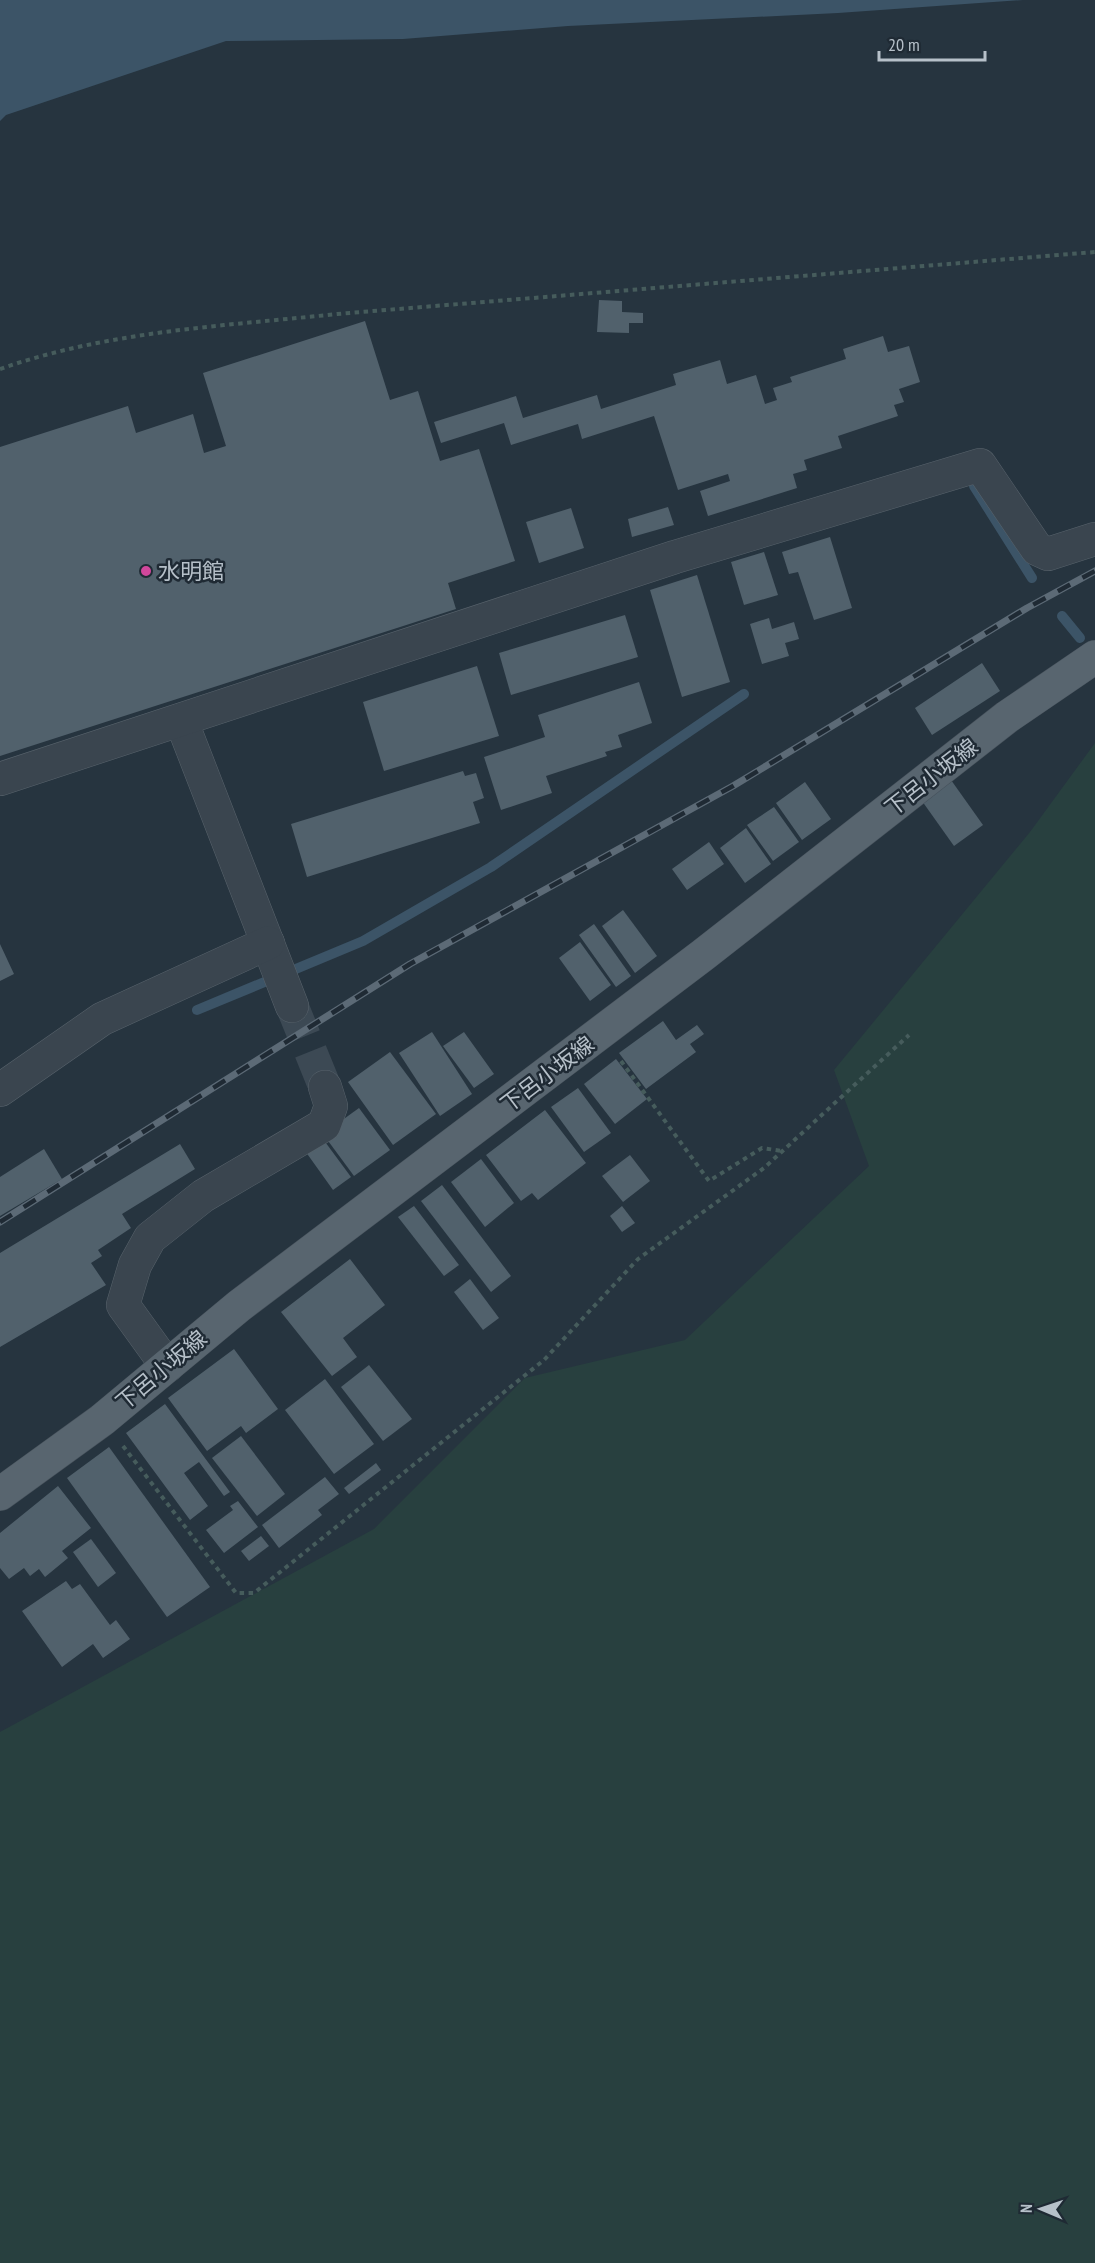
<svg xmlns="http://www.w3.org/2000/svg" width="1095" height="2263" viewBox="0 0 1095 2263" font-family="'PT Sans Narrow','Noto Sans JP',sans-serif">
<rect width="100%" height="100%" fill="#26343f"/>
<path fill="#28403f" d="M1095,743v1520h-1095v-531l374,-203 151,-151 160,-38 184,-174 -35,-96 196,-238z"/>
<path fill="#3c5467" d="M0,0h1023l-185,13 -270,13 -165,13 -177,2 -220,74 -6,6z"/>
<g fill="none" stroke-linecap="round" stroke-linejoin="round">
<g stroke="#3c5467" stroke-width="10">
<path d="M974,486l58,92"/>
<path d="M1062,616l18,22"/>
<path d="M197,1010l166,-69 128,-74 253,-173"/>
</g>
</g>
<g fill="#51616c">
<path d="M599,300l23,1v11l21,1v10h-14v10l-32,-1z"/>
<path d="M365,321l25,79 28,-9 22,70 39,-12 36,112 -67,22 8,26 -456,147v-309l128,-41 8,27 57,-19 11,39 22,-7 -23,-73z"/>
<path d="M883,336l5,16 21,-6 11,36 -21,7 5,13 -10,3 4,11 -60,20 4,12 -38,12 3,10 -14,4 4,14 -89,28 -8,-25 30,-10 -2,-7 -50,16 -24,-74 -72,23 -4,-15 -67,21 -7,-22 -63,20 -7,-21 82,-26 7,22 74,-23 4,14 75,-24 -3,-11 47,-14 7,24 29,-9 9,29 12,-4 -4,-12 19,-6 -2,-5 56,-18 -3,-10z"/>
<path d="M668,507l6,18 -42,12 -4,-18z"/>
<path d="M571,508l13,40 -45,15 -13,-41z"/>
<path d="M830,537l22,71 -38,12 -16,-48 -9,2 -7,-22z"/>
<path d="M764,552l14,43 -34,10 -13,-43z"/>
<path d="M697,575l33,107 -48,15 -32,-107z"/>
<path d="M625,615l13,42 -127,38 -12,-42z"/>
<path d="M769,618l3,11 22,-7 5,17 -14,4 4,13 -27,8 -12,-40z"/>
<path d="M982,663l18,28 -68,44 -17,-27z"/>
<path d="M477,666l22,70 -115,35 -21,-69z"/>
<path d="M639,682l13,41 -34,12 4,12 -17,5 2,4 -61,20 6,17 -51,17 -17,-53 61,-20 -7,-22z"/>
<path d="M463,771l2,5 11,-3 8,25 -11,4 7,21 -173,54 -16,-53z"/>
<path d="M951,780l32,45 -29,21 -32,-45z"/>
<path d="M805,782l26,37 -29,21 -26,-37z"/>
<path d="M774,807l25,35 -26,19 -26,-36z"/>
<path d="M746,828l25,36 -26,19 -25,-35z"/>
<path d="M709,842l15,22 -37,26 -15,-21z"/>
<path d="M623,910l34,46 -22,17 -33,-47z"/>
<path d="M594,924l37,52 -15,11 -37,-52z"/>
<path d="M580,942l31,43 -21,16 -31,-43z"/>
<path d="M0,944l14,30 -14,7z"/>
<path d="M663,1021l13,19 21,-15 7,9 -14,10 6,8 -50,37 -27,-36z"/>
<path d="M432,1032l40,62 -32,22 -41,-63z"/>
<path d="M464,1032l30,42 -20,14 -31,-42z"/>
<path d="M390,1052l46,62 -43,31 -45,-63z"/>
<path d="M616,1059l31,40 -32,25 -31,-40z"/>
<path d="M578,1088l33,45 -27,19 -33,-45z"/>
<path d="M359,1108l31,42 -36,26 -31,-42z"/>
<path d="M545,1110l41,53 -48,37 -6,-7 -11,8 -35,-46z"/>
<path d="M320,1135l31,42 -18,13 -30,-42z"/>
<path d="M180,1144l15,25 -73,45 9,14 -33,22 4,6 -11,7 15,22 -106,62v-94z"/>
<path d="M44,1149l18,30 -62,37v-39z"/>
<path d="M630,1155l20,26 -27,21 -21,-26z"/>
<path d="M481,1159l33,44 -29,24 -34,-45z"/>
<path d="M442,1185l69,91 -20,16 -70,-91z"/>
<path d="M414,1206l45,59 -15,11 -46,-59z"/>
<path d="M622,1206l13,17 -13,9 -12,-16z"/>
<path d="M350,1259l35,46 -42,33 14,19 -25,19 -51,-64z"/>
<path d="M470,1279l29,39 -16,12 -29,-38z"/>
<path d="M234,1349l44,60 -32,24 -5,-7 -34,25 -39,-53z"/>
<path d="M369,1365l43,54 -29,22 -42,-54z"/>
<path d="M325,1379l49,65 -40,30 -49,-64z"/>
<path d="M165,1404l65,88 -6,4 -25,-34 -15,11 24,33 -18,14 -64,-87z"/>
<path d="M241,1436l44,58 -28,22 -45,-58z"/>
<path d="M109,1447l101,140 -43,30 -100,-139z"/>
<path d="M376,1463l5,7 -32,24 -5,-6z"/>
<path d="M325,1477l14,17 -21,16 4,5 -43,33 -17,-23z"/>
<path d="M58,1486l33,42 -29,23 6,7 -23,19 -6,-8 -9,7 -6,-8 -15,11 -9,-11v-35z"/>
<path d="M238,1501l20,26 -34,26 -18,-23 27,-20 -3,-4z"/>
<path d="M261,1536l8,10 -20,15 -8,-10z"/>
<path d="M91,1539l25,34 -18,14 -25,-35z"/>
<path d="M66,1581l6,8 8,-5 30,41 6,-5 14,19 -27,19 -10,-14 -31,23 -40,-56z"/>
</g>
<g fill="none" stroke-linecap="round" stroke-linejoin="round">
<path stroke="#3c4954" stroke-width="33" stroke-dasharray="33 16" stroke-linecap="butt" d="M292,1006l33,81"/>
<defs>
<g id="minor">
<path d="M181,720l111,286"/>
<path d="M0,779l675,-222 305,-92 57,84 11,5 47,-15"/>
<path d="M0,1090l102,-71 166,-76"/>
<path d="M167,1366l-44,-61 12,-40 15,-27 53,-42 121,-71 7,-19 -6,-19"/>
</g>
<path id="major" d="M0,1494l102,-74 137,-114 464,-351 304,-238 88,-60"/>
</defs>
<use href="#minor" stroke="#58636c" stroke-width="34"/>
<use href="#major" stroke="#46515b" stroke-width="34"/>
<g stroke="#465c5c" stroke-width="4" stroke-dasharray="4.5 4.5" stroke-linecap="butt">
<path d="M0,369c108,-38 224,-43 337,-55l758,-62"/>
<path d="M621,1061l88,120 53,-33 20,3"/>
<path d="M123,1446l113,147h18l290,-233 94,-101 126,-91 145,-133"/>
</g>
<use href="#minor" stroke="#3a454f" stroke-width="33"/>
<use href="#major" stroke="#58656f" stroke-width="33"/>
<defs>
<path id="rail" d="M0,1222l410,-258 323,-178 294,-178 68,-37"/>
</defs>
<use href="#rail" stroke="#5c6a76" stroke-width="7"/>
<use href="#rail" stroke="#1f2a34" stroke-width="4.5" stroke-dasharray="14" stroke-linecap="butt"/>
</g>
<circle fill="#d1479c" stroke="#1f2a34" stroke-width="2" cx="146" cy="571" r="6"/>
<g text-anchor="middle" stroke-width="5" stroke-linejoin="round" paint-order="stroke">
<g font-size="22" fill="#b6c0c9" stroke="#1f2a34" text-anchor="start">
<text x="158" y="579">水明館</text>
</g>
<g font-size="22" fill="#b6c0c9" stroke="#1f2a34">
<text transform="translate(931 777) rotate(-38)" y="8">下呂小坂線</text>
<text transform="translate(547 1074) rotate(-37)" y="8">下呂小坂線</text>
<text transform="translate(161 1370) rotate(-40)" y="8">下呂小坂線</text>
</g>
</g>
<g transform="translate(1041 2209) rotate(272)" stroke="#1f2a34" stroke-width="4.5" paint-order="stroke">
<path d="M0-4.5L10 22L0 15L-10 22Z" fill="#b6c0c9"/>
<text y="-9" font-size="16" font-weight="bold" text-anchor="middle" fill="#b6c0c9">N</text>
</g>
<path d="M879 51v9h106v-9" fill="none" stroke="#b6c0c9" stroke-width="3"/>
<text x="888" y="51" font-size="18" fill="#b6c0c9" stroke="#1f2a34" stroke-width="4.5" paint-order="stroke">20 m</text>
</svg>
